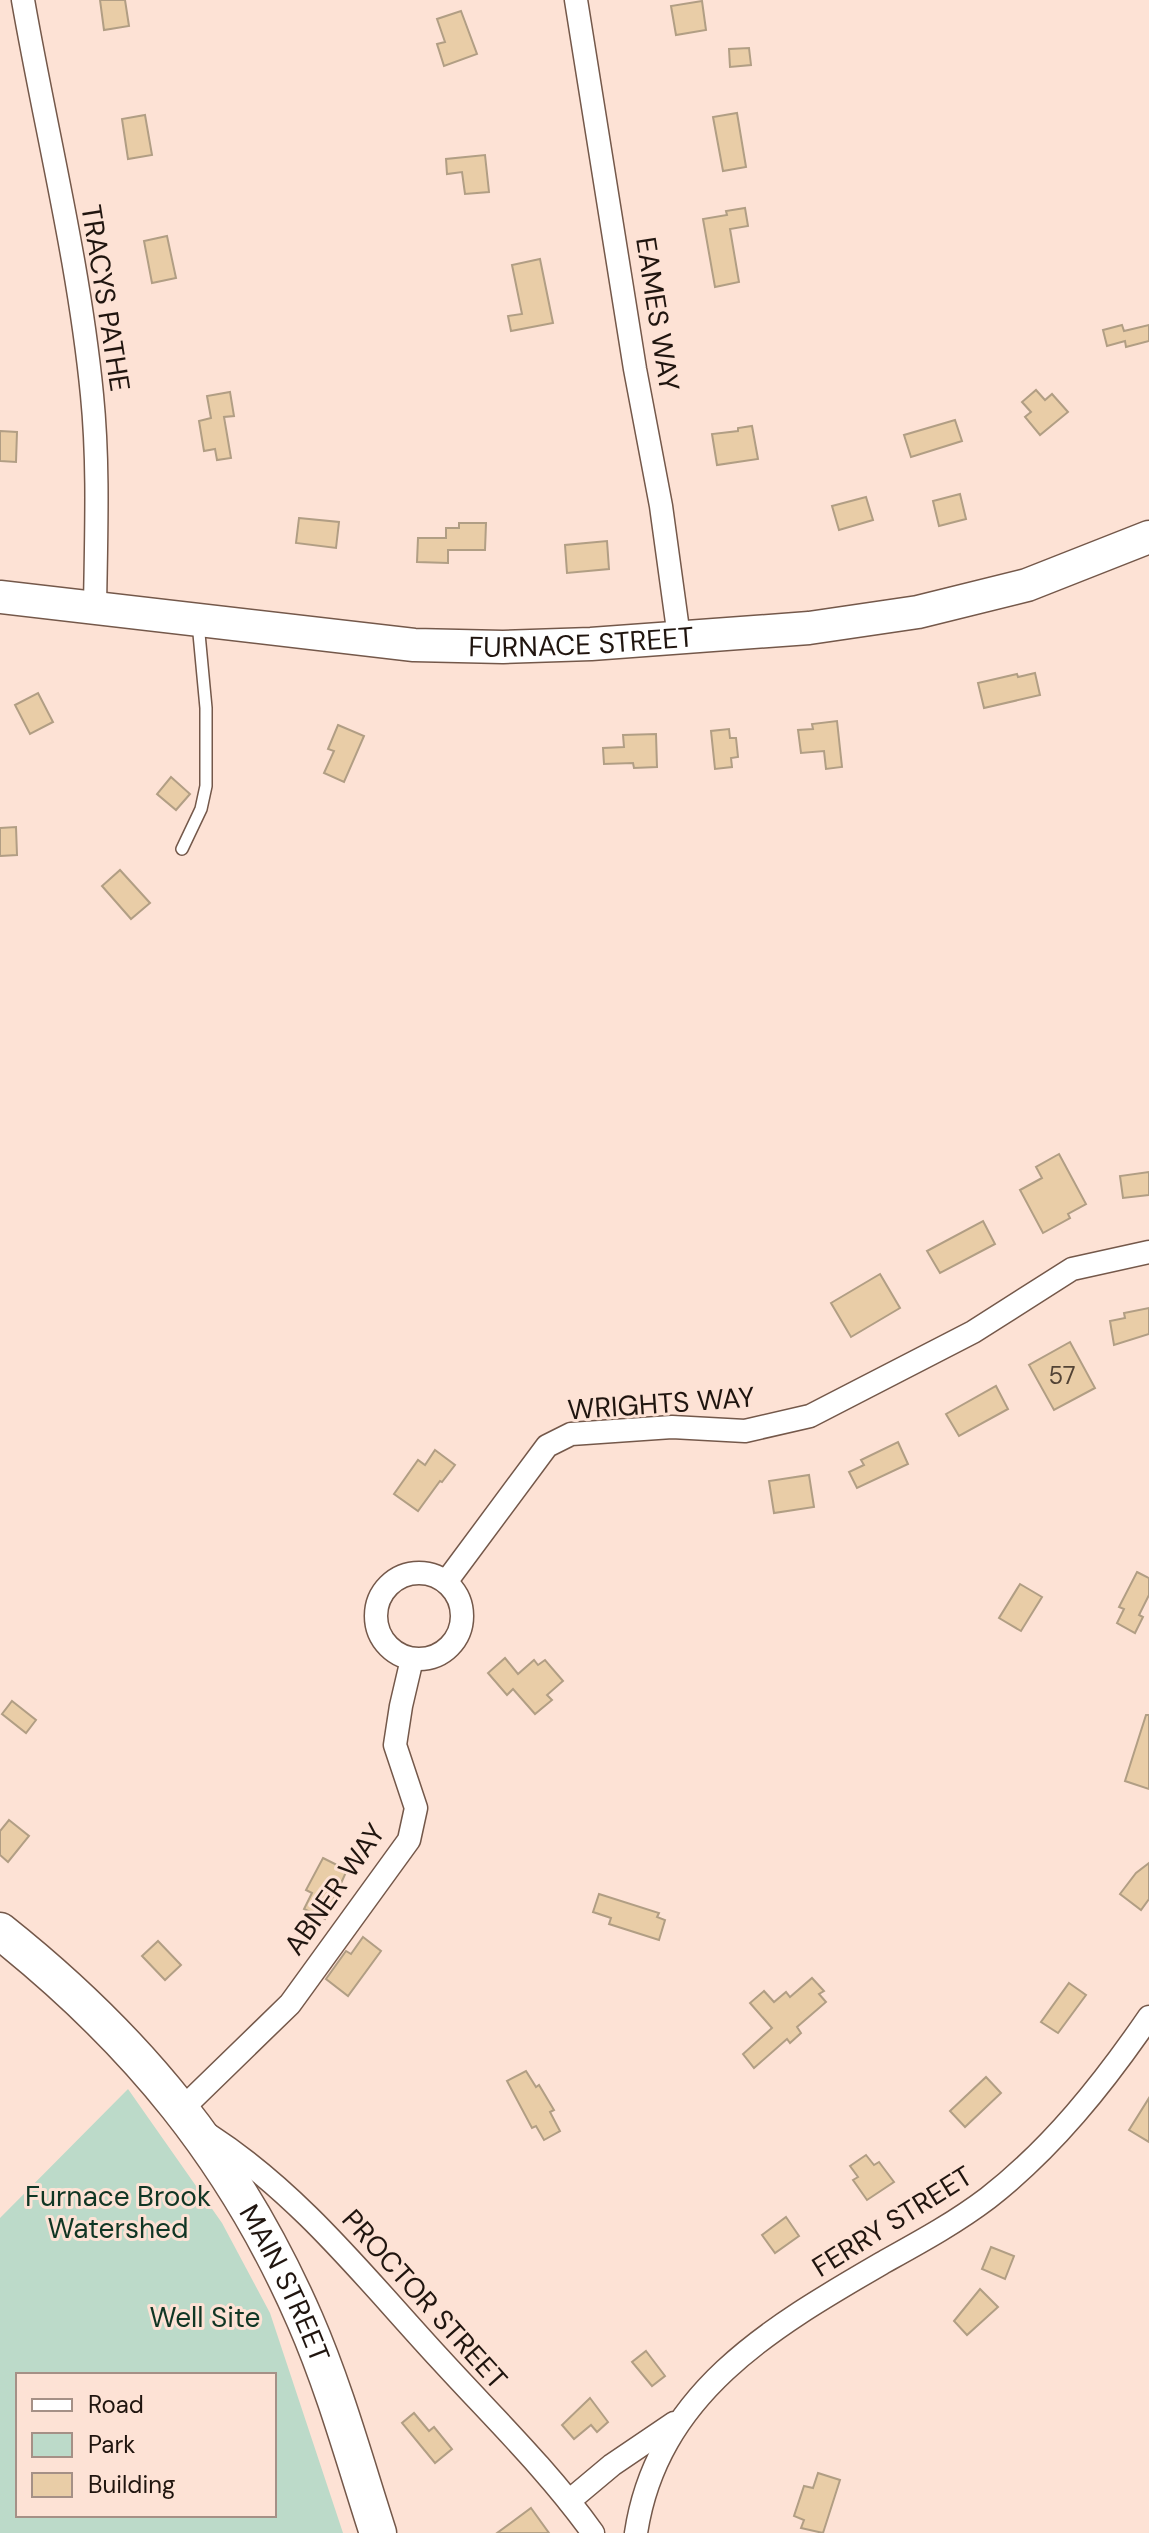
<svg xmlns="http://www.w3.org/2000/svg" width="1149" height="2533" viewBox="0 0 1149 2533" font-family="'DM Sans',sans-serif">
<rect width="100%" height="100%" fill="#fde2d5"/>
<path fill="#bcdac9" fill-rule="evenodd" d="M128,2089l94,134 48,90 73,220h-343v-315zM18,2375h256v140h-256z"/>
<g fill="#e9cda7" stroke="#b19e84" stroke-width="2">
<path d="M100,0h25l4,26 -25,4z"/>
<path d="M702,1l4,29 -30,5 -5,-29z"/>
<path d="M461,11l16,43 -33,12 -7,-22 8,-2 -8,-23z"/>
<path d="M749,48l2,17 -21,2 -1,-18z"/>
<path d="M737,113l9,54 -23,4 -10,-54z"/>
<path d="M145,115l7,40 -24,4 -6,-40z"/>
<path d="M485,155l4,37 -24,2 -3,-22 -15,2 -1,-15z"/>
<path d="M745,208l3,18 -18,3 9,53 -24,5 -12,-68 24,-4 -1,-4z"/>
<path d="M167,236l9,42 -24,5 -8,-42z"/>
<path d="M540,259l13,64 -42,8 -3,-15 14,-2 -10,-49z"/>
<path d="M1122,325l2,6 25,-6v16l-23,6 -1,-6 -18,5 -4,-16z"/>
<path d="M1036,390l9,10 7,-6 16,18 -28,23 -15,-18 6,-5 -9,-10z"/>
<path d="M230,392l4,24 -10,1 7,41 -14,2 -2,-11 -11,2 -5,-30 12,-3 -4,-22z"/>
<path d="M955,420l7,21 -51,16 -7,-22z"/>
<path d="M752,426l6,33 -41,6 -5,-31 26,-3v-3z"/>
<path d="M0,431l17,1 -1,30 -16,-1z"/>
<path d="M960,494l6,25 -27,7 -6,-25z"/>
<path d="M866,497l7,23 -34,10 -7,-24z"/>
<path d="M299,518l40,4 -3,26 -40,-5z"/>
<path d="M459,523h27l-1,27h-37v13l-31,-1 1,-24h28v-10h13z"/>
<path d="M607,541l2,28 -42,4 -2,-28z"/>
<path d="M1035,673l5,22 -56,13 -6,-25 39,-9 1,3z"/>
<path d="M38,693l15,29 -23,12 -15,-29z"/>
<path d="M837,721l5,46 -16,2 -2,-18 -23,2 -3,-23 15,-1 -1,-5z"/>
<path d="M338,725l26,11 -20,46 -20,-9 10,-22 -6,-2z"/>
<path d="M729,729l1,9h6l2,19 -7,1 1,9 -17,2 -4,-38z"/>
<path d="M656,734l1,33 -23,1 -1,-5 -29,1 -1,-16 21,-1 -1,-12z"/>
<path d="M171,777l19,17 -14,16 -19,-16z"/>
<path d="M16,827l1,28 -17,1v-28z"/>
<path d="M120,870l30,33 -19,16 -29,-33z"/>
<path d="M1059,1154l27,50 -18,10 2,4 -27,15 -23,-43 22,-12 -6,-11z"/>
<path d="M1149,1172v23l-26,3 -3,-22z"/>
<path d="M983,1221l12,23 -55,29 -13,-22z"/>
<path d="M880,1274l20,34 -49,29 -20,-34z"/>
<path d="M1149,1308v26l-35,11 -4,-24 15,-3 -1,-5z"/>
<path d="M1070,1342l25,46 -41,22 -25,-45z"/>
<path d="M996,1386l12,23 -49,27 -13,-22z"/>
<path d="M898,1442l10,22 -51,24 -8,-16 15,-7 -3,-5z"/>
<path d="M435,1450l20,15 -13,17 -2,-1 -22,30 -24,-17 24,-34 7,5z"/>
<path d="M809,1475l5,32 -40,6 -5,-32z"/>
<path d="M1137,1572l12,6v17l-10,20 4,2 -8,16 -18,-10 7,-14 -5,-2z"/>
<path d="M1020,1584l22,13 -21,34 -22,-13z"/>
<path d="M505,1658l13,16 16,-14 4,5 7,-5 18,21 -16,14 5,5 -17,14 -22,-25 -6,6 -19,-22z"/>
<path d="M12,1701l24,19 -10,13 -24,-19z"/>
<path d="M1146,1715h3v74l-24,-8z"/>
<path d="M9,1820l20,16 -21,26 -8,-7v-24z"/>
<path d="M323,1858l24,12 -22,49 -21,-10 8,-16 -6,-3z"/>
<path d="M1149,1863v36l-8,11 -21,-16 16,-21z"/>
<path d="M599,1894l60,19 -2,4 8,3 -6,20 -50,-16 2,-6 -18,-6z"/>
<path d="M363,1937l18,14 -33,45 -22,-17 20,-28 5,3z"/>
<path d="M158,1941l23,24 -16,15 -23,-24z"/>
<path d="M812,1978l12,13 -5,3 7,8 -29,25 4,6 -11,10 -3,-4 -33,29 -11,-14 29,-26 -22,-25 14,-12 10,11 12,-10 4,5z"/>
<path d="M1069,1983l17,12 -28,38 -17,-11z"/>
<path d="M526,2071l10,16 3,-2 15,25 -4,2 10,19 -16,9 -8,-14 -4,2 -25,-47z"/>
<path d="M986,2077l15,16 -36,34 -15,-16z"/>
<path d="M1149,2098v44l-20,-12z"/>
<path d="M866,2155l8,10 5,-3 15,20 -27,18 -14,-20 5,-3 -8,-11z"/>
<path d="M786,2217l13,19 -24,17 -13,-18z"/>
<path d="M991,2247l23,9 -9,23 -23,-10z"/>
<path d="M980,2289l18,18 -31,28 -13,-14z"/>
<path d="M646,2351l19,25 -13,10 -20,-24z"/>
<path d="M590,2398l18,24 -11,10 -6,-7 -17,14 -12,-14z"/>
<path d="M414,2413l15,18 5,-4 18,22 -17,14 -33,-40z"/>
<path d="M818,2473l22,7 -17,53 -22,-5 3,-8 -10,-4 10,-30 9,2z"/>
<path d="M531,2508l18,25h-52z"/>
</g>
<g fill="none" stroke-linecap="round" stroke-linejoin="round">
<defs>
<path id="lane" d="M182,849l19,-40 5,-23v-78l-8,-85"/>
<g id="street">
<path d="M23,0c23,131 56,262 69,395 7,70 4,142 3,213"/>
<path d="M576,0l59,369 26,137 18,131"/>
<circle cx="419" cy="1616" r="43"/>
<path d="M446,1582l101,-136 24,-12 101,-7 73,4 65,-15 163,-84 99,-63 77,-17"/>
<path d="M182,2109l108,-105 119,-164 7,-32 -21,-63 6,-39 11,-47"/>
<path d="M209,2135c91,59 158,145 231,224 52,57 108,111 153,174"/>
<path d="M569,2501l43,-36 62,-42"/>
<path d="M636,2533c21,-140 136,-206 248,-271 36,-20 71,-39 104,-64 64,-50 115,-114 161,-181"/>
</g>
<g id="secondary">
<path id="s1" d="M0,597l414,48 89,2 88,-3 218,-16 109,-16 109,-27 122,-48"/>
</g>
<g id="primary">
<path id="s2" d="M0,1931c137,109 235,228 305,389 30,69 50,142 73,213"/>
</g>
</defs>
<use href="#lane" stroke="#74584a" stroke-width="14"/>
<use href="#street" stroke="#74584a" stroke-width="25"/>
<use href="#secondary" stroke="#74584a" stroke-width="35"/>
<use href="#primary" stroke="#74584a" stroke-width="39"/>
<use href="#lane" stroke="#fff" stroke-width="11"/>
<use href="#street" stroke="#fff" stroke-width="22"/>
<use href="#secondary" stroke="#fff" stroke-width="32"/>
<use href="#primary" stroke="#fff" stroke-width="36"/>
</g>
<g text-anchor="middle" stroke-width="6" stroke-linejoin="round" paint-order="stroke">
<g font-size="24" fill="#524335">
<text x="1062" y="1384">57</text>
</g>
<g font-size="28" fill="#20150f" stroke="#fde2d5">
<text transform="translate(106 298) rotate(81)" y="10">TRACYS PATHE</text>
<text transform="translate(658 314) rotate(81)" y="10">EAMES WAY</text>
<text dy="10" stroke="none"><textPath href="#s1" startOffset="584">FURNACE STREET</textPath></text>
<text transform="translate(661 1403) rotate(-4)" y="10">WRIGHTS WAY</text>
<text transform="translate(334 1889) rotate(-55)" y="10">ABNER WAY</text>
<text transform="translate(892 2221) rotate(-32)" y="10">FERRY STREET</text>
<text dy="10" stroke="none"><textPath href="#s2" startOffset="458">MAIN STREET</textPath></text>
<text transform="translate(425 2299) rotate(48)" y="10">PROCTOR STREET</text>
</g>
<g font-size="28" fill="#103624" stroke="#fde2d5">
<text x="118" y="2206">Furnace Brook<tspan x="118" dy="32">Watershed</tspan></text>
<text x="205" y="2327">Well Site</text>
</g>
</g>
<rect x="16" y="2373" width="260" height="144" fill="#fde2d5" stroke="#a59086" stroke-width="2"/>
<rect x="32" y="2399" width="40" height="12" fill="#ffffff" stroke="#a59086" stroke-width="2"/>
<text x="88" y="2413" font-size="24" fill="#20150f">Road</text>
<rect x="32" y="2433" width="40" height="24" fill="#bcdac9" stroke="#a59086" stroke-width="2"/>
<text x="88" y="2453" font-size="24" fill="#20150f">Park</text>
<rect x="32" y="2473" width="40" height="24" fill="#e9cda7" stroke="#a59086" stroke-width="2"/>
<text x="88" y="2493" font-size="24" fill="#20150f">Building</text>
</svg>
